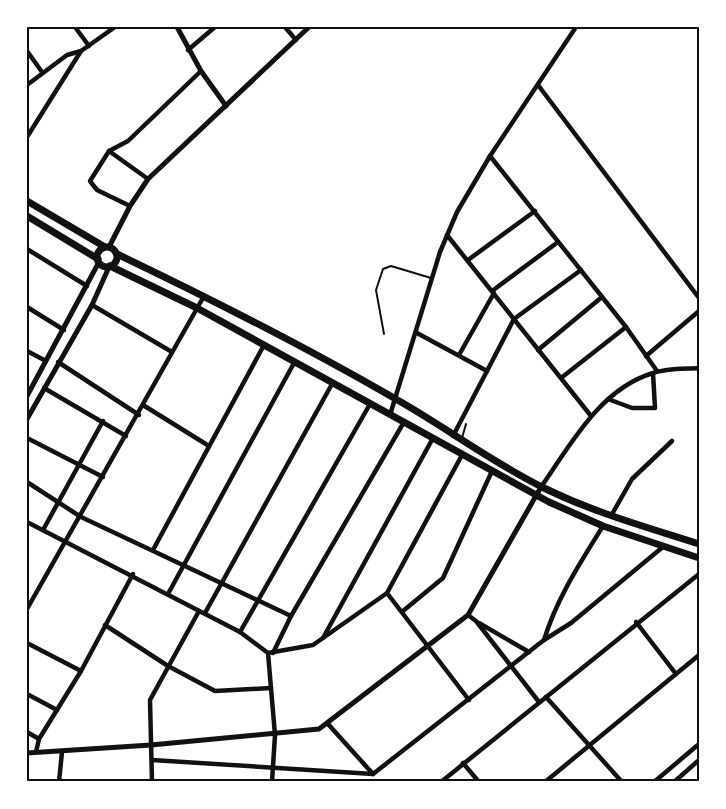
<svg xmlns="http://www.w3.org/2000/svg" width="726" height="809" viewBox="0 0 726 809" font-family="Rubik,sans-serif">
<rect width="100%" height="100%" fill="#fff"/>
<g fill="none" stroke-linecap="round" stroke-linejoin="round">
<g stroke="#111" stroke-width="2">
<path d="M384,334l-8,-44 7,-21 8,-3 40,12"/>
<path d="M462,438l4,-14"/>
</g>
<g stroke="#111" stroke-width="4.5">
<path d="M75,27l14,19"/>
<path d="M285,27l11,13"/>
<path d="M27,28l1,-1"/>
<path d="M188,50l27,-23"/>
<path d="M27,51l15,21"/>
<path d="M27,85l40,-30 14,-4"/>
<path d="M538,85l161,213"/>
<path d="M27,137l54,-86 34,-24"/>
<path d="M109,151l39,28"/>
<path d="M490,156l136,171 31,44"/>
<path d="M130,206l-33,-16 -7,-9 19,-30 19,-10 73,-70"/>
<path d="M447,235l144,181"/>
<path d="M27,249l60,37"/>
<path d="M468,260l67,-49"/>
<path d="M492,291l66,-49"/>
<path d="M92,305l80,47"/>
<path d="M27,307l37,23"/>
<path d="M417,333l70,38 -34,65"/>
<path d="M538,350l64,-53"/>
<path d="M27,351l19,10"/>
<path d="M459,355l35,-62"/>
<path d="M646,356l53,-45"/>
<path d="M58,362l81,53"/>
<path d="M487,371l27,-52 67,-49"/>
<path d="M561,378l65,-51"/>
<path d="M44,388l82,48"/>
<path d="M608,399l24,9h23l-2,-35"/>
<path d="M143,405l66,41"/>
<path d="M390,415l50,-163 17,-40 33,-56 86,-129"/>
<path d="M27,438l76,39"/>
<path d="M27,482l54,35 210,99"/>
<path d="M541,487c30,-43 59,-98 112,-114 14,-5 31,-4 46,-5"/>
<path d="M611,516l21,-37 40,-38"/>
<path d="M27,522l213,110 28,21 7,82 -3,47"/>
<path d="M43,530l60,-109"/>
<path d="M153,550l111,-205"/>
<path d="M387,593l82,107"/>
<path d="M168,594l126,-231"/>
<path d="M27,609l177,-313"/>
<path d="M403,611l40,-33 49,-107"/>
<path d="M205,613l127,-229"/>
<path d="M468,615l8,6 63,81"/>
<path d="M636,622l40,52"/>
<path d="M479,623l50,29"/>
<path d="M105,625l63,41 47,25 56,-3"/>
<path d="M240,632l130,-228"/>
<path d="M323,638l110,-200"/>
<path d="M544,640c13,-42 36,-77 59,-114"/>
<path d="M27,643l54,28"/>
<path d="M268,653l45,-8 74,-52 75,-138"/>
<path d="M273,653l18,-37 113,-194"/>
<path d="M27,694l30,16"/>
<path d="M546,697l76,85"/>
<path d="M328,724l45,50"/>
<path d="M27,732l12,7"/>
<path d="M36,752l3,-13 42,-68 52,-97"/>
<path d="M152,760l221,14 171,-134 27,-17 93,-77"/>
<path d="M463,763l16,19"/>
<path d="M59,782l3,-30"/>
<path d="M152,782l-2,-82 49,-89"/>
<path d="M441,782l258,-208"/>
<path d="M545,782l154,-127"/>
<path d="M654,782l45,-38"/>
<path d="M674,782l25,-22"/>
</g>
<g stroke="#111" stroke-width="5">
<path d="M177,27l24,44 25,35"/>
<path d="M109,247l21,-41 18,-27 161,-152"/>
<path d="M27,396l72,-134"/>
<path d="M27,419l65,-114 17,-38"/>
<path d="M27,753l124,-8 168,-16 149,-114 73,-128"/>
</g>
<g stroke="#111" stroke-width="7">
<path d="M27,201l78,46"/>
<path d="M27,216l71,43"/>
<circle cx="107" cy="257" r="10"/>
<path d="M117,254c94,45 187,92 277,144 50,28 96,63 148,89 50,25 104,40 157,57"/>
<path d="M110,266l87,42 352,194 54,24 96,32"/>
</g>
</g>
<rect width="726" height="809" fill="none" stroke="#ffffff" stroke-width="57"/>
<rect x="28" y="28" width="670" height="752" fill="none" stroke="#111" stroke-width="2"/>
</svg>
